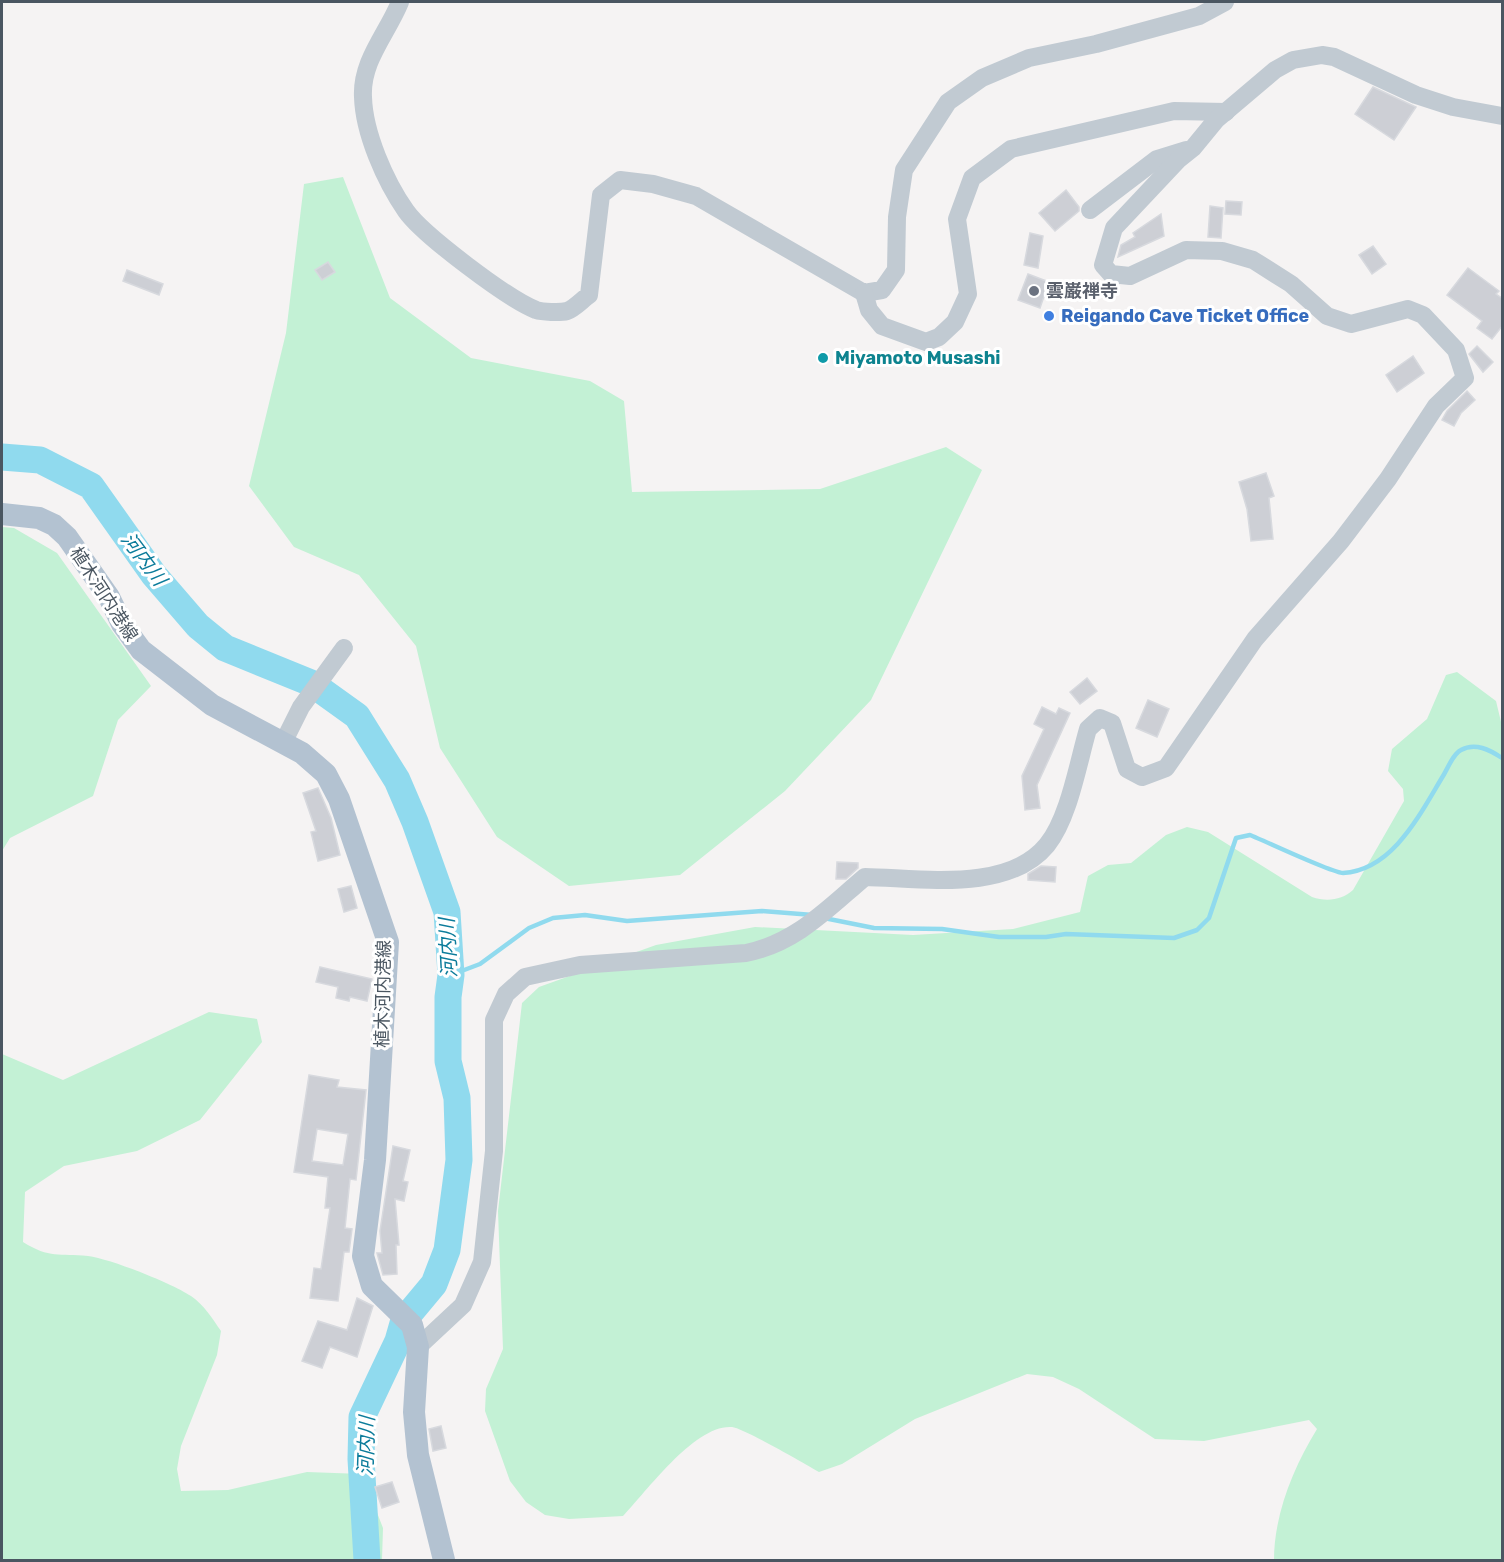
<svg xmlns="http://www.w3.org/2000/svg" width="1504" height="1562" viewBox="0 0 1504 1562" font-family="Rubik,'Noto Sans JP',sans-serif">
<rect width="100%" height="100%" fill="#f5f3f3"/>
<g fill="#c3f1d5">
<path d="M343,177l47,121 81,60 119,23 34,20 8,91 188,-3 126,-42 36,23 -111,230 -86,91 -105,84 -111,11 -72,-49 -57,-89 -24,-102 -57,-71 -65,-28 -45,-61 37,-153 18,-149z"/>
<path d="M2,527l12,1 43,25 94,133 -33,34 -25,76 -83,42 -8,13z"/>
<path d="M1457,672l39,29 6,25v834h-228c0,-45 19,-92 43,-131l-8,-9 -105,21 -49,-2 -76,-50 -26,-12 -26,-3 -112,45 -73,45 -23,8c-14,-8 -76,-44 -87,-45 -37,-3 -85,64 -109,89l-54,3 -24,-4 -19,-13 -16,-21 -25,-70 1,-22 17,-40 -5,-138 24,-208 17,-16 117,-42 99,-18 158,8 100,-6 67,-17 8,-36 20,-11 23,-2 35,-28 21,-8 21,5 104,65c15,5 30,3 41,-7l51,-89 -1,-12 -15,-18 4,-22 35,-30 19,-44z"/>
<path d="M209,1012l48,7 5,23 -62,78 -63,31 -73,15 -39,26 -2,50c27,17 36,11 65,14 23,3 83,27 103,40 13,9 21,22 30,35l-4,24 -36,91 -4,23 4,22 47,-1 79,-18 55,2 21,54 -1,32h-380v-506l61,26z"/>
</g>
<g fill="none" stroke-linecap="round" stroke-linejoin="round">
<g stroke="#90daee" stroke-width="4.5">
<path d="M824,918l50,10 68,1 57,8h47l20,-3 108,4 23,-8 12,-12 27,-80 14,-3c15,6 82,38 93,38 50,-3 77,-59 100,-97 5,-8 10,-22 18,-26 14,-8 29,0 41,8"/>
<path d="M451,975l29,-11 49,-36 24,-10 32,-3 42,6 135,-10 51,4"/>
</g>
<path stroke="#90daee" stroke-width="27" d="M2,457l38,3 51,26 63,89 44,51 27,22 86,35 46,33 40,64 18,42 32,90 4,63 -3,22v64l9,37 2,62 -12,90 -13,34 -30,36 -6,21 -36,76 -1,42 6,101"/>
</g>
<g fill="#cdcfd5" stroke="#d7d9de" stroke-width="1.5" fill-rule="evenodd">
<path d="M1373,87l43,20 -22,33 -39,-26z"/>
<path d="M1066,190l13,17v4l-24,20 -16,-18z"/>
<path d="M1226,201l16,1 -1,13 -16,-1z"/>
<path d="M1210,206l13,2 -2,30 -13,-1z"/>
<path d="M1161,214l3,22 -46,21 3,-12 14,-8 -2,-4z"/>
<path d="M1030,233l13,3 -5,32 -14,-3z"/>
<path d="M1373,246l13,18 -14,10 -13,-19z"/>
<path d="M328,262l7,10 -13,8 -7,-10z"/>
<path d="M1468,268l31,23 -3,3 7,5v26l-11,14 -15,-11 5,-7 -35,-26z"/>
<path d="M127,270l36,14 -4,11 -36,-14z"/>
<path d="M1028,274l21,8 -9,26 -22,-8z"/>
<path d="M1477,346l16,16 -10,10 -14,-18z"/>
<path d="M1413,356l11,17 -27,19 -11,-17z"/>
<path d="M1467,391l8,9 -14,13 -7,13 -12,-6 5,-9z"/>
<path d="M1266,473l8,23 -5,2 4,41 -22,2 -4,-32 -8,-27z"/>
<path d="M1087,678l10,13 -17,13 -10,-12z"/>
<path d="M1148,700l21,9 -12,28 -21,-9z"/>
<path d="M1042,707l14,7 3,-6 11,5 -33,72 3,23 -15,2 -3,-34 22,-47 -10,-5z"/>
<path d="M318,788l13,30 9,37 -22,6 -7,-29 5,-1 -13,-38z"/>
<path d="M837,862l21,1v5l-12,11h-10z"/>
<path d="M1041,866l15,1 -1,15 -27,-2v-6z"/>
<path d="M351,886l6,22 -13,4 -6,-23z"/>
<path d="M320,967l52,12 -5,22 -17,-4 -1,4 -13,-3 2,-11 -22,-5z"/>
<path d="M309,1075l30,5 -2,7 29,3 -10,90 -6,-1 -5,49 7,1 -3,23h-5l-6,49 -28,-3 4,-30 7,1 9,-61h-5l3,-31 -34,-5zM317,1129l31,5 -5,31 -31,-4z"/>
<path d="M393,1146l17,4 -7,31 5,1 -4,19 -9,-2 4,46h-3l1,29 -14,1 -6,-22h5l-2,-22z"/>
<path d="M357,1298l16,8 -16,51 -27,-10 -8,21 -20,-7 16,-40 29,9z"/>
<path d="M441,1426l5,22 -13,3 -4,-22z"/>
<path d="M392,1482l7,20 -17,6 -7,-21z"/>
</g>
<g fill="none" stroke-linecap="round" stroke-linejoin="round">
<g stroke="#c1cad2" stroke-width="18">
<path d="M400,2c-13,32 -39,59 -37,95 1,36 22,84 43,114 17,24 102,88 130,99 6,2 24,3 31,1 7,-2 16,-12 22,-16l12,-100 19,-15 33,4 43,12 168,97 18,-3 14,-20 1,-53 7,-47 44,-68 34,-24 47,-20 67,-14 103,-28 26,-14"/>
<path d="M1090,210l67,-51 29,-9"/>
<path d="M864,293l5,17 13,16 44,16 13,-5 16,-15 13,-28 -11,-75 15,-41 39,-29 163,-38 52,1"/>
<path d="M283,743l18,-36 43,-59"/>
<path d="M418,1347l45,-42 19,-43 12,-111v-131l12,-26 19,-17 55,-12 166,-12c50,-10 81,-44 119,-76 56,1 143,16 182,-32 22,-27 31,-82 41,-116l12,-11 12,5 15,46 15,8 24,-9 89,-129 86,-98 47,-62 48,-73 29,-28 -9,-28 -33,-35 -15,-6 -57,15 -24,-8 -36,-32 -38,-24 -31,-9 -36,-1 -56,26 -19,-2 -8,-9 11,-37 64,-68 15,-12 23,-28 59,-50 18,-10 29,-5 12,2 82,38 37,12 49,9"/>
</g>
<path stroke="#b3c2d1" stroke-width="22" d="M2,514l37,4 15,7 13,12 42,60 13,27 19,26 71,55 90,48 24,21 13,25 49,143 -13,218 -12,96 9,30 40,39 6,22 -4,65 4,43 26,105"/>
</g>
<circle fill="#6b7280" stroke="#fff" stroke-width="2" cx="1034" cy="291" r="6"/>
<circle fill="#3f7fe0" stroke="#fff" stroke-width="2" cx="1049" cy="316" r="6"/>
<circle fill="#0f9aa8" stroke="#fff" stroke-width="2" cx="823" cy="358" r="6"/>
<g text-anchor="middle" stroke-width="6" stroke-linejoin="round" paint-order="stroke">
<g font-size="18" font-weight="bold" fill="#5b616d" stroke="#fff" text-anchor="start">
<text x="1046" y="297">雲巌禅寺</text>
</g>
<g font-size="18" font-weight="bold" fill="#366cbe" stroke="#fff" text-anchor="start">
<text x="1061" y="322">Reigando Cave Ticket Office</text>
</g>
<g font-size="18" font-weight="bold" fill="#0d838f" stroke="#fff" text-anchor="start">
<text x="835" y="364">Miyamoto Musashi</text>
</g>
<g font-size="18" fill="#4a5661" stroke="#fff">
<text transform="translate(104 594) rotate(57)" y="6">植木河内港線</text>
<text transform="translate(383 994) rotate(-89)" y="6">植木河内港線</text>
</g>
<g font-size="20" font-style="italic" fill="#0c7c9b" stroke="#fff">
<text transform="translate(144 559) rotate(53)" y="7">河内川</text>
<text transform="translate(448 948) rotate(-93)" y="7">河内川</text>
<text transform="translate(366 1446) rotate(-88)" y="7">河内川</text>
</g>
</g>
<rect width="1504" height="1562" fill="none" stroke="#4a5661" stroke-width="6"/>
</svg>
